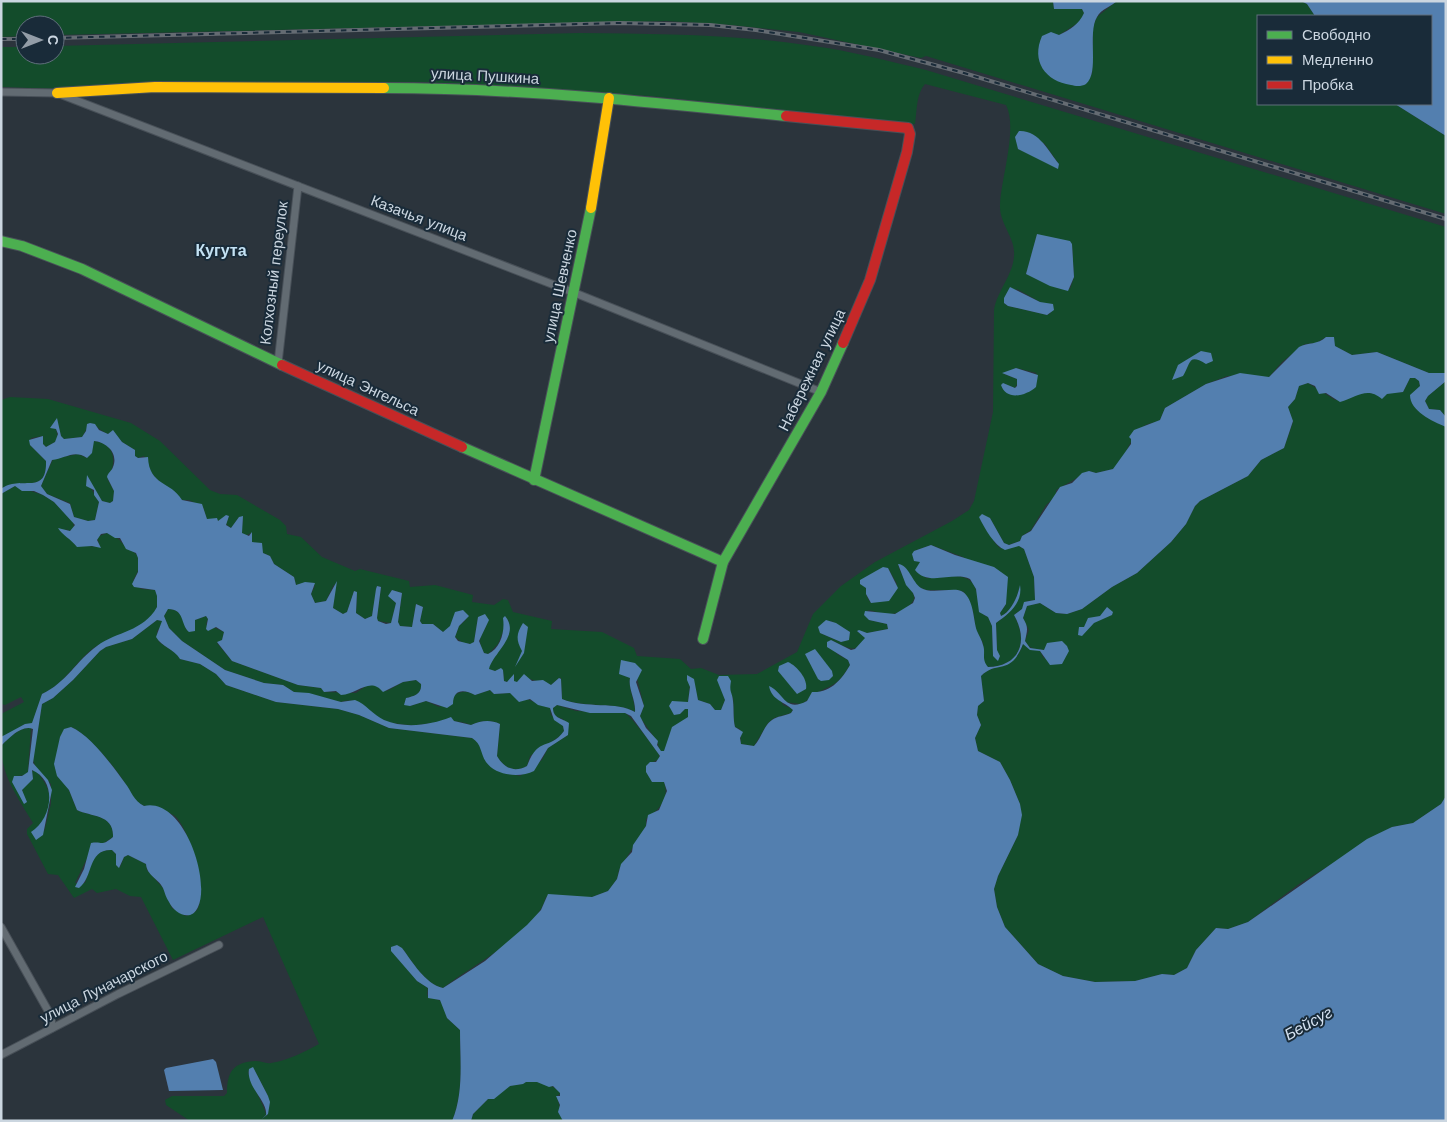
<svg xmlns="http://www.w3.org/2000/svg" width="1447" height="1122" viewBox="0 0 1447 1122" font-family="'Work Sans',sans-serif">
<rect width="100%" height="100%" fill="#2b343c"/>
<g fill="#134c2b" fill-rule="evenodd">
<path d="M1,1h1052l1,8h28l2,4 -3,8 -22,14 33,40 1,-49 4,-9 20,-16h184l6,3 8,12h-57v88h137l51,32v78l-520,-158 -5,2 -122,-26 -68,-7 -64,-4 -612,14v-10h-30v11l-24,1z"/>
<path d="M580,33c78,1 156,1 233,13 38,5 75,15 113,24l520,157v146h-17l-52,-21 -25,3 -17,-9 -2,-9h-7l-10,6 -11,1 -23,18 -13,15 -42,-1 -21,8 -41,24 -5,12c-5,3 -12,3 -16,6 -15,10 -16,31 -31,43l-17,4 -7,-2 -33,19v6l-10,9 -15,25 -9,6 -2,5 -12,4 -4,-2 -14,-25 -3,10 8,15 5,5 19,-2 5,3 10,28 1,23 -8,1 -5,8 -8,6c14,26 7,51 -26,52l-4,-4 -1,-20 -7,-13 -3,-19 -9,-19 -6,-2h-32l-7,-3 -21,-23c3,14 14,24 16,32 2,8 -15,18 -22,18 -8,1 -17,-3 -24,-4l1,10 18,4 1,5 -21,4 -9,-1 8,5c-9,20 -21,9 -35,3l6,14 11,6 2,5c-12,19 -13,18 -32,27 -6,3 -10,9 -17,12l-16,-2 -6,-6 4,9 10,4 -2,4 -17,5 -6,5 -14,23 -13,-2 -1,-15 -5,-2c-2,-8 -1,-25 -2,-29 -3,-6 -5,-5 -3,-12l-10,-1 5,15 -4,10h-6l-5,-6 -12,-4 -4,-17 -4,1 -2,18h-12l4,12 5,-6 3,1v8c-12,9 -17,21 -24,34h-4l-3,-10 -15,-21 -2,-4 4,-10 -7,-28 -16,-2 9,1c-2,12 5,23 5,35 -15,-10 -51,-4 -73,-13l-1,-21h-2l-8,7 -25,-7 -9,4h-3v-7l-6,7 -4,-1 -1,-11 -8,1 -7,-2c7,-19 25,-25 20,-50l-10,25 -10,10 -4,-1c-6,-11 -5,-16 2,-26l-8,-10 -4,25 -3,2 -8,-1 -8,-6 4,-11 8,-7 -24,13 -10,-8h-11l-2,-3 3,-14 -7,-3 -4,23 -12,-1 -2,-4 4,-29 -10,-3 -3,6 7,7 -5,20 -13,-2 -1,-3 4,-31 -4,-1 -5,30 -7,3 -9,-6 1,-17 -3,-5 -7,21 -4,2 -10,-6 1,-24 -8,17 -11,2 -4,-9 4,-8 -7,-3 -12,2 -2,-8 -20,-13 -4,-8 -7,-3 -2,-5 -10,-6v-9l-6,3 -4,-3 2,-13 -4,-3 -8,11 -5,-4 3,-8 -11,5 -11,-2 -4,-12 -14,-7h-7c-8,-10 -20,-14 -29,-25 -4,-5 -5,-12 -9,-19l-6,2 -3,-2v-6l-13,-8 -9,-11 -5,3c-8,-3 -11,-9 -18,-11l-8,14 -18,2 -3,-3 -4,-16 -6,7 5,2 2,9 -3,4 -9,5 -3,-3v-8l-12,2 -1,7 16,16c2,35 -28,15 -45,28v-89l9,-3 38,2 83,24 29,18 50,49 10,4 17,1 43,25 6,6 1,8 14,3 21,20 33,14 5,-2 49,12 1,6 25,-2 38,10 -1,7 22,3 9,-6 5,1 5,12 39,9 -1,8 51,3 32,16 3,8 43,3 11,10 10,-1 18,7 38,-1 40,-22 16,-38 28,-28 34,-24 77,-41 17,-11 5,-9 19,-89 1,-102c3,-19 19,-35 20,-54 2,-18 -15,-32 -14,-51 1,-27 18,-77 6,-100l-81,-21c-9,10 -8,27 -10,40l-265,-28 -226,-14h-199l-168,7 -56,-2v-40h24v8h30v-9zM1044,143l15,21 -41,-15zM1037,235l35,9 2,33 -4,12 -44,-15zM1017,289l23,13 11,11 -4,2 -39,-9 -4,-3zM1016,368l21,5 -28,20 1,-7 5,2 3,-6 -1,-3 -13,-5zM931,545l32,12 43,39v8l-6,9 1,3c10,-4 16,-19 19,-29 -3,18 -9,26 -24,36l1,27 -4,6 -1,-30 -4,-10h-3c-6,-9 -6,-16 -9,-26 -6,-21 -34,-12 -50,-12l-8,-11 2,-5 -6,-11zM888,568l9,16 -26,19c-13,-15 1,-31 17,-35zM831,621l19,11 -9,10 -21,-9z"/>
<path d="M1410,378h5l4,3 1,6 -5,4 13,25 18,11v369l-5,8 -28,19 -21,4 -93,57 -51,38 -20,7 -12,-1 -20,22 -9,18 -13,7 -12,-1 -27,7 -40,1 -32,-6 -25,-12 -33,-37 -8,-20 -3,-18 4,-13 20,-41 2,-31 -10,-24 -10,-18 -22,-11 -3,-13 6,-13 -4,-10 1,-9 6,-5 -3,-25c15,-15 32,-3 42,-32l17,7 4,8 3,-12 -3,3 -14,-2 -5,-7 4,-11 -6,-12 4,-12 13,-3 16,10 11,1 15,-5 30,-22 25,-14 34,-31 15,-18 9,-18 5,-5 48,-25 13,-16 23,-12 9,-26 -5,-15 7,-8 4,-13 9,-3 27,17 27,-8 15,2 26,-2z"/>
<path d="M1446,381v36l-6,-7 -11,-1 -4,-8 3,-5z"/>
<path d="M94,441c23,3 22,22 14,39l6,11 -1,10 -3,2 -8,-2 -14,-22 -2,1 13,22 -4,18 -7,1 -14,-4 -4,-14 -23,-9 -6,-8 12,-27 25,-5 9,4z"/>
<path d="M15,486l28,9 11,7 19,20 1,7 -5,2 -3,-3 9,17 25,2 -3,-10 10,-4c11,4 11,6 19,14 3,2 7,4 10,7 7,8 2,19 -3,26l8,9 14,1c18,34 -47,46 -64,60 -17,14 -27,34 -49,44l-10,30h-7l-21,13h-3v-23l23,-12 -3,-5 -16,8 -4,-1v-210z"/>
<path d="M168,609c12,0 16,9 18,20l8,-3 1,-6 11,-4 2,3 -2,5 18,8 -2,8 -5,3 15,18 66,24 23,3 3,4 32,1 13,-9h6l12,7 16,-9 13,-2 5,4c1,10 -7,12 -15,14l4,8 16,-5 13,6c13,-9 20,-21 36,-12l15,-5 4,4 17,-1 39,15 1,7 12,11 1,5 -4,5 -30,20 -3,10c-13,7 -23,2 -30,-10l3,-32c-11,-5 -19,-3 -29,1 -23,-10 -48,4 -71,-1 -4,-1 -11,-1 -15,-3 -17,-7 -24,-26 -44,-19l-47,-10 -11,-7 -19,-2 -39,-13 -43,-29 -13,-13 -5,-12z"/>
<path d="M157,620l5,1v4l-5,6 2,11 18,12 3,5 20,5 16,10 10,11 50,17 62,7 21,6 30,13 83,10c7,4 7,6 10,13 9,20 18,21 38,25l22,-16 6,-12 20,-13 -5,-16c-7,-2 -10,-3 -10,-11l4,-3 19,6 49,2c5,2 29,34 34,41v5l-6,3 6,18 5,2c6,18 -5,27 -18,37v7l-27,44 -2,9 -9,12 -16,6h-46c-9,36 -76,69 -103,91 -18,-4 -31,-27 -41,-40l15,33 11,7 -1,7 16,7 4,16 13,12c0,30 4,63 -8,91h-262l-24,-16 -1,-5 7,-4h52l3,-3c0,-21 6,-31 29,-32 5,0 10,3 15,2 18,-3 33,-11 48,-19l-56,-127 -90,43 -32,-63 -11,-1 -14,-7 -19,4 -5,-4 -18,9 -16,-23 -10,-1 -21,-40v-5l6,-6c-15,-25 -32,-48 -32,-77 8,-8 18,-19 30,-18l-3,44 -2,3 -8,1 -6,6 11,13 -1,-7 11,-9 -1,-7 2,-3c18,19 21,34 7,57l3,6 7,-28v-20l-15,-16 -3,-8 9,-56 11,-6 20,-18 27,-29 6,-4 26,-8zM71,727c16,6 46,42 55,58 3,4 4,10 7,13 11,13 30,9 42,18 15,13 31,74 23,92 -2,5 -7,6 -12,8l-14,-8 -9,-20 -16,-18 -1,-6 -18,-9 -4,2 -4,10 -4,-2v-11l-4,-4c-20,-1 -22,18 -27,33h-10l20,-41 6,3 12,-8c1,-23 -22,-20 -36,-27 -9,-22 -21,-49 -17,-73zM254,1069l14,27v18l-5,4 3,-3c0,-5 -15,-33 -18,-43z"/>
<path d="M525,1082c13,-2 27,2 36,11l-4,3 6,25h-92l2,-7 15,-15c9,0 13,-9 22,-13 5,-2 10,0 15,-4z"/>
</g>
<g fill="#537faf" fill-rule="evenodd">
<path d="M1053,1h64c-5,5 -16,8 -20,16 -10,16 3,56 -11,67 -5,3 -11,2 -15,1 -26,-4 -40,-24 -29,-49l9,-4 8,3c11,-5 20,-11 25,-22l-2,-4h-28z"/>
<path d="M1301,1h145v135l-51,-32h36v-88h-116l-8,-12z"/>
<path d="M1019,131c20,-1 30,21 40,33l-1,5 -40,-20 -3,-12z"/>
<path d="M1037,234l33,7 2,3 2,33 -6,14 -18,-5 -24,-12z"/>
<path d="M1010,287l30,15 13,2 1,6 -7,5 -39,-9 -4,-3v-5z"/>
<path d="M1326,337h8l1,9 17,9 25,-3 52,21h17v8l-18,15 -3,5 4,8 11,1 6,7v10c-14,-6 -36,-16 -36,-32l10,-9 -1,-5 -4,-3h-5l-7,14 -16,2 -5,5c-15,-13 -25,-2 -42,3l-14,-9 -7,1 -4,-8 -7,-3 -9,3 -4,13 -7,8 5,14 -9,27 -23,12 -13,16 -48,25 -5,5 -9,18 -15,18 -34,31 -25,14 -30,22 -15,5 -11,-1 -16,-10 -13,3 -4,12c6,10 4,12 2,23l5,7 14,2 3,-7 15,-2 5,5 2,5 -7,13 -12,1 -10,-14 -10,-1 -7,-6c-13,33 -25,15 -42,32l3,25 -6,5 -1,9 4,10 -6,13 3,13 22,11 10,18 10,24 2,11 -4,20 -20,41 -4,13 3,18 8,20 33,37 25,12 32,6 40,-1 27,-7 12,1 13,-7 9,-18 20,-22 12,1 20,-7 119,-83 25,-12 21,-4 28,-19 5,-8v325h-883l-5,-9 2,-7 -4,-9h4v-3l-7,-7 -4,1 -12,-5h-11l-3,2 -13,2 -16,13h-6l-15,15 -2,7h-19c12,-28 8,-61 8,-91l-13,-12 -7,-18 -12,-2v-10l-11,-7 -26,-30v-4l6,-2 5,3c10,13 23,36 41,40l42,-27 42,-36 14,-15 7,-16 44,3 16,-6 9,-12 4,-15 11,-12 1,-7 13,-19 2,-11 11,-5 8,-19 -3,-9h-12l-6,-10v-6l4,-4h6l4,-6 -29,-40 -6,-3h-35l-33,-8 -4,3c0,10 8,10 16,15l-1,12 -20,13 -14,23c-14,7 -38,5 -48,-9 -6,-9 -4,-18 -14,-24l-83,-10 -30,-13 -21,-6 -62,-7 -50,-17 -10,-11 -16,-10 -20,-5c-6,-10 -18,-12 -24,-22l6,-16 -5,-1 -25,19 -26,8 -6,4 -27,29 -20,18 -11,6 -9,59 15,17 4,10 -9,45 -7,5 -5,-8c21,-13 27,-51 1,-62l1,9 -11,11 5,12 -3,2 -12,-22 2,-6h8l6,-4 5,-43c-11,-5 -25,10 -32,17v-9l24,-13 7,-1 10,-29c24,-11 35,-34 55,-48 20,-15 46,-14 60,-39v-11l-2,-6 -21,-3 -2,-3 6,-12v-14l-2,-5 -10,-4 -6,-11h-5l-8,-5 -6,1 -4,6 4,8 -9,-2 -15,1c-6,-8 -15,-12 -19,-19l12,3 5,-6 -21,-23 -11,-7 -9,-4h-12l-7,-5 -14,8v-5c19,-15 46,8 45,-28l-16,-16 -1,-5 14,-4v8l3,3 9,-5 3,-8 -2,-5 -6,-1 7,-10 4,18 3,3 18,-2 4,-6 1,-7 3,-1 5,1 4,6 9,4 5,-4 9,12 13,8v6l3,2 10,-1c1,29 23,24 34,43l20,4 5,15 10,-1 1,3 8,-6 3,1 -3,9 5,3 8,-11 4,-1 -1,17 7,3 3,-4v10l10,1 1,10 7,3 4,8 20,13 2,8 9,-3 10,1 -4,11 4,9 11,-2 11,-20 -4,27 10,6 4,-2 7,-21 3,1 -1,21 9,6 7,-3 4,-27 1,-3 4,1 -4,31 1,3 8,3 5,-1 5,-20 -8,-7 4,-6 10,3 -4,29 2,4 12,1 4,-23 7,3 -3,14 2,3h11l10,8 7,-6 5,-14 8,-2 6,6 -10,10 -4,11 3,4 12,3 4,-2 4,-25 7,-3 4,6 -10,21 5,12 4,1c13,-6 17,-23 15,-36l2,-2c16,19 -12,37 -16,53l6,2 6,-3 2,2 1,11 3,1 7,-8v7l3,1 7,-8 8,7 11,-1 8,5 8,-7 2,1 1,20c24,10 55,2 73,13 1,-12 -7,-23 -5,-34l-11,-4 2,-14 14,3 7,7 -6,12 8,24 -4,10 6,12 12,13 -1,4 4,6h3l8,-24 16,-10v-8h-3l-5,5 -6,1 -5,-9 3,-5 16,1 2,-15 -3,-7v-5l7,4 4,21 12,4 5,6h6l4,-10 -8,-20 2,-4h9l3,5c-2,12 1,10 2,20 1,9 0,17 2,26l8,5 -3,6 1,6 13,2c7,-7 10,-21 18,-26 5,-4 13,-4 19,-7l2,-3c-9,-9 -21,-9 -24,-24 15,6 15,27 38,15l5,-9c19,1 30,-13 38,-27l-2,-5 -21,-13v-5l4,-2 20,10 4,-1 10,-11 -8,-7 2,-1 8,3 21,-4 -1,-5 -18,-4 -5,-5 1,-4 30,3 18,-11 2,-5 -2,-5 -7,-8 -8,-21c11,1 14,18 23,24 11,7 34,-2 42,4 11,8 10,27 14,39 2,5 5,9 6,14 3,8 -2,14 5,22 32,-1 41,-26 26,-52l8,-6 2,-7 11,-2 -1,-23 -10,-28 -5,-3 -14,4c-11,-5 -20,-21 -26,-33l3,-3 8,4 14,25 5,2 11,-4 2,-5 9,-5 29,-44 12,-4 10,-10 7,-2 7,2 17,-4 18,-25v-5l-2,-2 5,-7 26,-10 5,-12 41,-24 34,-11 29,4 30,-30c9,-5 19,-2 27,-10zM94,441c11,1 25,11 19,26 -1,4 -5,5 -6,10l7,14 -1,10 -3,2 -8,-2 -15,-26 -1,11 8,4v5l5,7 -4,18 -7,1 -14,-4 -4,-13 -23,-10 -6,-8 11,-26c13,-1 22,-11 35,-2l5,-5zM168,609c17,0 12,15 21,23l6,-1v-11l11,-4 2,3 -2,10 2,2 8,-4 8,5 -2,8 -5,2 15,19 66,24 23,3 3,4 12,-1 5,4c17,-1 29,-19 42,-3l20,-10 13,-2 5,4c1,10 -7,12 -15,14l-2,7 6,1 16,-5 21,7 6,-4c0,-15 11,-15 22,-9l15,-5 4,4 16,-1 9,9 11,-3 8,6 12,3 4,12 9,6 1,5c-16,21 -25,4 -37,35 -13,7 -23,2 -30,-10l3,-32c-11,-5 -19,-3 -29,1l-17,-4 -3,-4c-20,8 -46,12 -67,3 -11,-5 -18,-16 -29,-20l-14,2 -32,-9 -15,-1 -11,-7 -19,-2 -39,-13 -43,-29 -13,-13 -5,-12z"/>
<path d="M1201,351l10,2 2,8 -7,3c-18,-11 -15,-1 -23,12l-11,4 6,-15z"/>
<path d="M1016,368l22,7 -2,12c-10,9 -30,14 -35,-2l2,-2 12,5 2,-2v-7l-15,-6z"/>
<path d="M931,545l24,10 39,12 14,10 -2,27 -6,9 1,3c10,-4 17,-20 19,-31 3,18 -11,29 -24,38l1,27 3,6 -2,5 -5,-5 -1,-30 -4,-9 -9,-5 -3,-23 -6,-10c-17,-8 -42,8 -55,-9l5,-8 -6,-1 -2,-7 2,-3z"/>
<path d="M883,567l5,1 10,20 -9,13 -18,2 -5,-9v-6l-6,-4v-4z"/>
<path d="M1107,607l6,5 -1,3 -18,8 -12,13 -4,-1 1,-8h5l4,-9 12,-2z"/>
<path d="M826,620l10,3 14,9 -1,8 -8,2 -21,-9 -2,-6z"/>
<path d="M523,623l5,4 -4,26 -9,14 7,-16c-6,-11 -6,-17 1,-28z"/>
<path d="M815,649l17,22 1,5 -4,4 -8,1 -3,-2 -13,-25z"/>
<path d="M788,662c9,4 20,17 18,27l-9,5 -19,-23 1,-5z"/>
<path d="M71,727c19,8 41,38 54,56 7,9 8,17 19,23 39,-9 67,73 54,101 -7,16 -24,6 -29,-5 -3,-4 -4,-9 -6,-14 -5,-10 -16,-12 -17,-24l-18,-9 -4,2 -5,11 -3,-3v-11l-4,-4c-25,-1 -18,27 -33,38l-4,-1 9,-18 7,-26c12,-2 10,4 22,-6 1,-23 -22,-20 -36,-27l-8,-20 -12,-14 -3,-12 6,-27 4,-8z"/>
<path d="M213,1059l3,3 7,28 -54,1 -5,-21 2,-2z"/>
<path d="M253,1067l15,29 2,6 -2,12 -6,5 4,-4c2,-14 -20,-28 -17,-46z"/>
</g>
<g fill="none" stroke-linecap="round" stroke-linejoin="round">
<defs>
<g id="street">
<path d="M1,92l56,1 518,200 246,99"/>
<path d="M278,363l20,-177"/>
<path d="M1,927l50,89 1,12"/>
<path d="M1,1055l117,-61 101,-49"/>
</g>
<g id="fast">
<path d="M384,88c134,0 268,14 402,28"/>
<path d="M1,241l21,5 60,23 200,96"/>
<path d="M462,447l261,115"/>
<path d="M534,480l57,-272"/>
<path d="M703,639l20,-77 98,-170 22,-49"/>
</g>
<g id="slow">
<path d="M57,93l98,-6 229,1"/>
<path d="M591,208l18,-110"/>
</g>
<g id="jam">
<path d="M786,116l122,12 2,6 -3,18 -37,128 -27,63"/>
<path d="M282,365l180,82"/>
</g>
</defs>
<use href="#street" stroke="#485058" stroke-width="9"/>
<use href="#fast" stroke="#485058" stroke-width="12"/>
<use href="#slow" stroke="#485058" stroke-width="12"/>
<use href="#jam" stroke="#485058" stroke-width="12"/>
<use href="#street" stroke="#626b72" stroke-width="7"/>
<use href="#fast" stroke="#4caf50" stroke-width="10"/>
<use href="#slow" stroke="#ffc107" stroke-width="10"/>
<use href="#jam" stroke="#c62828" stroke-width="10"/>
<defs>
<g id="rail">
<path d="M55,38l564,-15 91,2 46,5 123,20 85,23 482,146"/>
<path d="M1,39h24"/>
</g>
</defs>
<use href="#rail" stroke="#646b72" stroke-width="4"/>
<use href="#rail" stroke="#192b39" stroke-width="2" stroke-dasharray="5.5" stroke-linecap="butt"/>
</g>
<g text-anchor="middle" stroke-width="4" stroke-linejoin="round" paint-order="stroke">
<g font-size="15" fill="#cbd6e0" stroke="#192b39">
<text transform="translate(485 76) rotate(3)" y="5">улица Пушкина</text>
<text transform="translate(419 218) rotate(21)" y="5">Казачья улица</text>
<text transform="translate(274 273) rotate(-83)" y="5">Колхозный переулок</text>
<text transform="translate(560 286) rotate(-78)" y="5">улица Шевченко</text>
<text transform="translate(812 370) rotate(-64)" y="5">Набережная улица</text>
<text transform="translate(368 388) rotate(25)" y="5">улица Энгельса</text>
<text transform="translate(104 987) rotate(-27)" y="5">улица Луначарского</text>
</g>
<g font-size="16" font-weight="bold" fill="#c4e2f4" stroke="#192b39">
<text x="221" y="256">Кугута</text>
</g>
<g font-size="16" font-style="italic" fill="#d5e2f1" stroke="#192b39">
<text transform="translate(1308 1023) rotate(-29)" y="6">Бейсуг</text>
</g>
</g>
<rect width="1447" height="1122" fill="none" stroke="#cbd6e0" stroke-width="5"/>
<rect x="1257" y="15" width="175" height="90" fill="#192b39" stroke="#606f7c"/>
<rect x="1267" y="31" width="25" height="8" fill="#4caf50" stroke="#606f7c"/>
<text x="1302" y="40" font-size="15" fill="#cbd6e0">Свободно</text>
<rect x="1267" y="56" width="25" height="8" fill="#ffc107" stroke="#606f7c"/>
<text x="1302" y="65" font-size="15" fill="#cbd6e0">Медленно</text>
<rect x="1267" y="81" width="25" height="8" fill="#c62828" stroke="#606f7c"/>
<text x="1302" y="90" font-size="15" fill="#cbd6e0">Пробка</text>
<g transform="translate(40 40) rotate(90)"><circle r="24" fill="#192b39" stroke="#606f7c"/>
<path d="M0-4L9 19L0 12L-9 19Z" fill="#939da7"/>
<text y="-8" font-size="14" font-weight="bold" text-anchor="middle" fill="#cbd6e0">С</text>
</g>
</svg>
